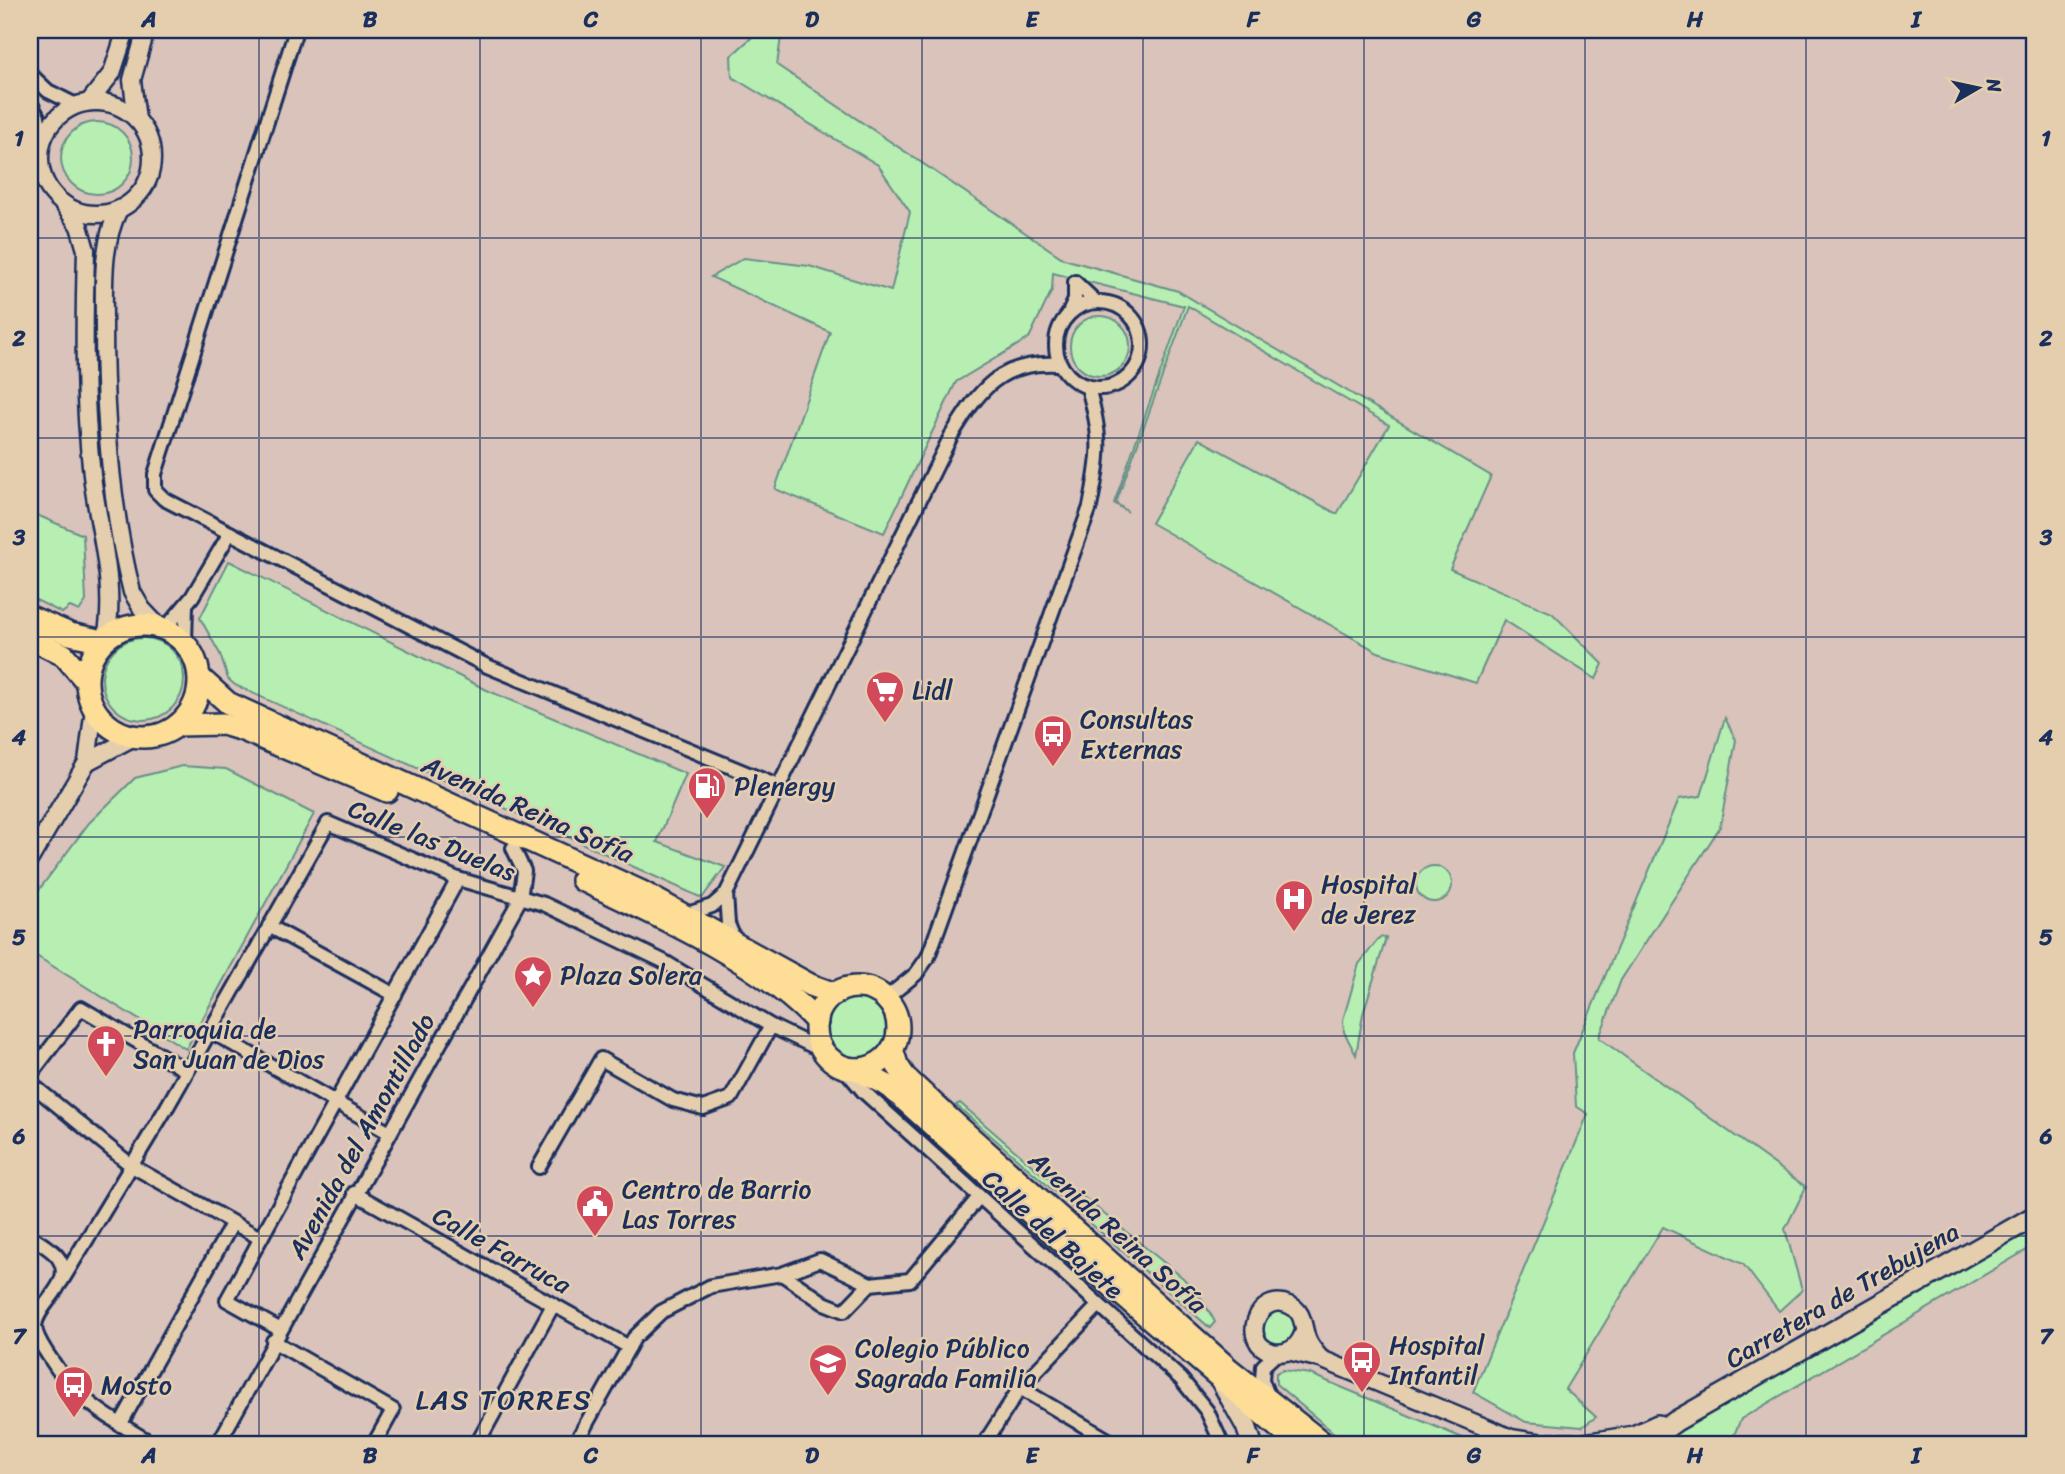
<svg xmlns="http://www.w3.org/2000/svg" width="2065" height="1474" viewBox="0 0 2065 1474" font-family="Sriracha,sans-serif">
<rect width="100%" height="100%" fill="#d9c3bb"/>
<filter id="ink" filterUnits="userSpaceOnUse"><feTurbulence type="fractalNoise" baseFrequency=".0143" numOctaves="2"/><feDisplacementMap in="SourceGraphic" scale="14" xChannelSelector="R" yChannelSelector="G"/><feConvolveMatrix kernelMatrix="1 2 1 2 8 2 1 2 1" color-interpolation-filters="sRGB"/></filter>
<g filter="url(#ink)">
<g fill="#b7efb2" stroke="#698f88" stroke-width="2">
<path d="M760,30h22l-5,35 287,194 114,32 313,185 -41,93 102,44 51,51 -7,15 -92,-59 -28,63 -98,-31 -227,-129 48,-84 138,75 52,-89 -201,-119 -72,197 12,9 -14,-9 70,-197 -131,-33 -1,17 -23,48 -73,44 -72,151 -109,-44 55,-157 -119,-55 33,-19 65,8 82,25 19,-79 -32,-47 -146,-88 -1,-21z"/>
<circle cx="97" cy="158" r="36"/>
<circle cx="1100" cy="346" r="30"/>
<path d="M30,512l53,23 3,66 -7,10 -9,-4 -8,6 -32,-16z"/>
<path d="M229,561l260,130 197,83 -29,68 68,25 -23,31 -467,-213 -7,-6 -8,-25 -20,-36z"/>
<circle cx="143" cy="679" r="41"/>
<path d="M1725,718l11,22 -16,87 -99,153 -22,58 207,149 -21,42 17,61 -23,21 -36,-47 -80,-37 -98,162 31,28 -14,10 -56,-5 -53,-30 115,-278 -12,-8 -3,-53 106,-254 22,-3z"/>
<path d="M182,766l44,3 88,45 -128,235 -156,-97v-50l59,-79 46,-45z"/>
<circle cx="1434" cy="884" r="18"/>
<path d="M1380,937l6,1 -23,76 -7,41 -12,-23 -1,-12 16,-56z"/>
<circle cx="858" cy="1027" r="31"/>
<path d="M960,1103l83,72 34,17 106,86 19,21 13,23 -5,6 -254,-223z"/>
<path d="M2035,1210v35l-294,174 -11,25h-81z"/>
<circle cx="1279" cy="1328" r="18"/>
<path d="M1283,1370l27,4 167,70h-130l-71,-60v-11z"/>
</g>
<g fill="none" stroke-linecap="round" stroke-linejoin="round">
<defs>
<g id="minor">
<path d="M30,74l18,17 28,14"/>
<path d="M30,102l8,15 5,22"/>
<circle cx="1099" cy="345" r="43"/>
<path d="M1068,315l7,-15v-18l21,20"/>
<path d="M230,533l257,133 293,121"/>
<path d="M165,629l27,-32 38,-64 -66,-34 -9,-9v-16l141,-444"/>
<path d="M185,643l1,-38"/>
<path d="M726,894l2,30 8,19"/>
<path d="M684,915l28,-9 14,-12 225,-458c28,-46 49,-76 108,-72"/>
<path d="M269,926l126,69"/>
<path d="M885,999l31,-25 12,-17 162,-450c10,-51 13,-68 -2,-119"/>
<path d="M210,1031l178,101"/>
<path d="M842,1066l21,25 318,288 26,32 15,33"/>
<path d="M30,1075l51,-67 106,63"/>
<path d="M30,1083l102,83 128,72"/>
<path d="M539,1167l62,-108 72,41 30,8 28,-10 40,-72"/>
<path d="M354,1193l275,154"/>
<path d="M30,1236c8,6 24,14 29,23 16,25 -22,44 -24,67 0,10 8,21 13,29 28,45 61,63 105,89"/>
<path d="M782,1274l42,29 20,8 26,-27 40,-4 69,-83"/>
<path d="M61,1282l106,-175 161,-284 130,56 86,25 119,57 108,65 52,25"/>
<path d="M279,1329l-52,-29 231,-421"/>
<path d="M273,1341l120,69 -19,34"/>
<path d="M1020,1388l95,56"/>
<path d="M1269,1398l-7,-18 1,-14 14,-13"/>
<path d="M120,1425l112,-201"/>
<path d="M218,1444l302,-545 4,-28 -11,-23"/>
<path d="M477,1444l76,-139"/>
<path d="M575,1444l59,-106 27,-26 50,-26 71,-12 38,-14 50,24"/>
<path d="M984,1444l36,-56 78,-82"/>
</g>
<g id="tertiary">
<circle cx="96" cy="158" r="56"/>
<path d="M89,102l23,-29 14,-43"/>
<path d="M137,120l-5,-40 14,-50"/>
<path d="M64,205l15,21 7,24c-2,75 -3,150 6,225 6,54 25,109 14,163"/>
<path d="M119,209c-18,36 -15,77 -15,116 0,90 6,180 28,267l10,17 18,19"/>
<path d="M87,762l49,-26"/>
<path d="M30,859l57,-97 7,-54"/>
<path d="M1304,1331c-4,14 -15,25 -32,21 -33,-9 -15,-61 17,-47 16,6 13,23 19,36 3,7 8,12 13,18"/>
<path d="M1288,1351l33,8 190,79 39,6"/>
</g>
<g id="secondary">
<path d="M1222,1383l24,43 6,18"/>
<path d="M1551,1444h21"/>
<path d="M1584,1444l50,-8 24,-11"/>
<path d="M1644,1444l32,-23 359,-205"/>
</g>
<g id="primary">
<path d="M30,617l40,17 33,7"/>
<circle cx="143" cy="681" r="56"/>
<path d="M30,638l34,17 22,26"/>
<path d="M199,677l29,26 412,188 170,94 25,9"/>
<path d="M178,725l45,-1 20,6 144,61"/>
<path d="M582,880c75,35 178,81 235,142"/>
<circle cx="857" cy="1028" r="41"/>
<path d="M892,1049l5,16 8,12 46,43 278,249 95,75"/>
<path d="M856,1069l34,18 224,201 184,156"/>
</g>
</defs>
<use href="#minor" stroke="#1b2f5e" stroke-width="18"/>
<use href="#tertiary" stroke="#1b2f5e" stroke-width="21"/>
<use href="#secondary" stroke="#1b2f5e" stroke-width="24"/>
<use href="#primary" stroke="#1b2f5e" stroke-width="26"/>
<use href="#minor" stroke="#e4ceae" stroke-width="12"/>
<use href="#tertiary" stroke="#e4ceae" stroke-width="16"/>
<use href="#secondary" stroke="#e4ceae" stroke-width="19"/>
<use href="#primary" stroke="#fedd96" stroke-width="21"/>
</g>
</g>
<path fill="none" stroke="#1b2f5e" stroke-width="2" stroke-opacity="0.55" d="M259,30v1414M480,30v1414M701,30v1414M922,30v1414M1143,30v1414M1364,30v1414M1585,30v1414M1806,30v1414M30,238h2005M30,438h2005M30,637h2005M30,837h2005M30,1036h2005M30,1236h2005"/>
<defs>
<symbol id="supermarket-pin" viewBox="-11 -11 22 30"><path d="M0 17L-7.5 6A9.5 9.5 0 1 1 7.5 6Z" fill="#d1495b" stroke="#e4ceae"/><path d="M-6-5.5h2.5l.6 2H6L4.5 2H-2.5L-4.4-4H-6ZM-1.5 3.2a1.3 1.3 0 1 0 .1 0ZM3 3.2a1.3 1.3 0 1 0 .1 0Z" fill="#fff"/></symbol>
<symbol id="bus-pin" viewBox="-11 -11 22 30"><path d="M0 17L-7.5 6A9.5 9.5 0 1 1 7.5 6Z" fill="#d1495b" stroke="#e4ceae"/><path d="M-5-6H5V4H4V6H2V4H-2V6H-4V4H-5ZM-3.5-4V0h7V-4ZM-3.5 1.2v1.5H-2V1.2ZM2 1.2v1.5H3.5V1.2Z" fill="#fff"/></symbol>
<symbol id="fuel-pin" viewBox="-11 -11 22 30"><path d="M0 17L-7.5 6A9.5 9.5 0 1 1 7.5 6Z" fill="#d1495b" stroke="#e4ceae"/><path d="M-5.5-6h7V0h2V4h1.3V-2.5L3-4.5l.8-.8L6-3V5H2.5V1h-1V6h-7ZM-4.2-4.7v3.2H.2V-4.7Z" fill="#fff"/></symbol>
<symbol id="hospital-pin" viewBox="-11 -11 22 30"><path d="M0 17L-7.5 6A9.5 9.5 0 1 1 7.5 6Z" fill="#d1495b" stroke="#e4ceae"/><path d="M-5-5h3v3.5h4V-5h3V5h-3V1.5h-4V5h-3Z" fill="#fff"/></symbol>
<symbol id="sight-pin" viewBox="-11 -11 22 30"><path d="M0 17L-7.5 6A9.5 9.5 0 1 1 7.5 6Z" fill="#d1495b" stroke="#e4ceae"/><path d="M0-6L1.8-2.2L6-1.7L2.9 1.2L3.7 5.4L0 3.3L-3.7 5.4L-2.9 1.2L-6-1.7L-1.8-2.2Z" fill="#fff"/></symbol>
<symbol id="church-pin" viewBox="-11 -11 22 30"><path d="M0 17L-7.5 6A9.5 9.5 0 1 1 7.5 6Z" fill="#d1495b" stroke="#e4ceae"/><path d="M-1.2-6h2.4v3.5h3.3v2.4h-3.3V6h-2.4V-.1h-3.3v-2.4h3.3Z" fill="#fff"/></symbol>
<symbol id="civic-pin" viewBox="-11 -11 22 30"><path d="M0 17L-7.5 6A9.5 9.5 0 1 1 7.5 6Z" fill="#d1495b" stroke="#e4ceae"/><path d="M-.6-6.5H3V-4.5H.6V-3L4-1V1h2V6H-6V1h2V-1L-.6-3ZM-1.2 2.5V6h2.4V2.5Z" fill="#fff"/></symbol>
<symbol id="university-pin" viewBox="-11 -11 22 30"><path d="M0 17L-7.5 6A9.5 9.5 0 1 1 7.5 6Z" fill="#d1495b" stroke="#e4ceae"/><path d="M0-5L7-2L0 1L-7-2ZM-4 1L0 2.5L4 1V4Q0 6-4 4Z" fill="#fff"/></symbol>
</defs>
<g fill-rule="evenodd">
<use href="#supermarket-pin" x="863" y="668" width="44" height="60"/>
<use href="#bus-pin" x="1031" y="712" width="44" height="60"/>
<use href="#fuel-pin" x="685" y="764" width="44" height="60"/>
<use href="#hospital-pin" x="1272" y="877" width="44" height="60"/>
<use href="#sight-pin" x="511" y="953" width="44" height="60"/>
<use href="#church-pin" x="84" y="1022" width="44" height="60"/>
<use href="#civic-pin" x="573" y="1182" width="44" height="60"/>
<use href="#bus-pin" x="1340" y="1338" width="44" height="60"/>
<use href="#university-pin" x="806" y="1341" width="44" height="60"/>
<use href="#bus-pin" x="52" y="1363" width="44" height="60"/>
</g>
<g text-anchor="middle" stroke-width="5" stroke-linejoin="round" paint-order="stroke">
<g font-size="26" fill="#1b2f5e" stroke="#e4ceae" text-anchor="start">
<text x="912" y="699">Lidl</text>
<text x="1080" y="728">Consultas<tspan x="1080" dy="30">Externas</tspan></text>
<text x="734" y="795">Plenergy</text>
<text x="1321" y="893">Hospital<tspan x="1321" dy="30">de Jerez</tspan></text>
<text x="560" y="984">Plaza Solera</text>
<text x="133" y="1038">Parroquia de<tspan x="133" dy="30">San Juan de Dios</tspan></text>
<text x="622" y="1198">Centro de Barrio<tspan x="622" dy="30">Las Torres</tspan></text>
<text x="1389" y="1354">Hospital<tspan x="1389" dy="30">Infantil</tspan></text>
<text x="855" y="1357">Colegio Público<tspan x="855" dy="30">Sagrada Familia</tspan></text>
<text x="101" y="1394">Mosto</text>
</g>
<g font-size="26" fill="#1b2f5e" stroke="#e4ceae">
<text transform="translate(528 809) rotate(24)" y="9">Avenida Reina Sofía</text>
<text transform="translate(432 840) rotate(22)" y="9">Calle las Duelas</text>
<text transform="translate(361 1136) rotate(-61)" y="9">Avenida del Amontillado</text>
<text transform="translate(1118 1232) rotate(42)" y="9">Avenida Reina Sofía</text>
<text transform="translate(1053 1234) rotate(42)" y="9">Calle del Bajete</text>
<text transform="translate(502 1250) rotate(29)" y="9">Calle Farruca</text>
<text transform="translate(1842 1295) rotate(-30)" y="9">Carretera de Trebujena</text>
</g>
<g font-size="28" letter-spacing="2" fill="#1b2f5e" stroke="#e4ceae">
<text x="504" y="1409">LAS TORRES</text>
</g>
</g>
<rect width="2065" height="1474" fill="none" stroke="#e4ceae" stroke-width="77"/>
<g transform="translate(1978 88) rotate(81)" stroke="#e4ceae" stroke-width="5" paint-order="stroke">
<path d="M0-5L12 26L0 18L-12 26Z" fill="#1b2f5e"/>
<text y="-10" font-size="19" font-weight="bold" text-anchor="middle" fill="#1b2f5e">N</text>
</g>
<rect x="38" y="38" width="1988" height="1398" fill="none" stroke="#1b2f5e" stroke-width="2.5"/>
<g font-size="23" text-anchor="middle" font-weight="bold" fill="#1b2f5e">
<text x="149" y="27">A</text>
<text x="370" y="27">B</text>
<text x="591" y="27">C</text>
<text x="812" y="27">D</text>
<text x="1032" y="27">E</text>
<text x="1253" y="27">F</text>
<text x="1474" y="27">G</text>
<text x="1695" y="27">H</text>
<text x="1916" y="27">I</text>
<text x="19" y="146">1</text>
<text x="2046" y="146">1</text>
<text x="19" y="346">2</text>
<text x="2046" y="346">2</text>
<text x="19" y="545">3</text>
<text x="2046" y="545">3</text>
<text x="19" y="745">4</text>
<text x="2046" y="745">4</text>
<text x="19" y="945">5</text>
<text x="2046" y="945">5</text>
<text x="19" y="1144">6</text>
<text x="2046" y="1144">6</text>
<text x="19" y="1344">7</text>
<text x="2046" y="1344">7</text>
<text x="149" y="1463">A</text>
<text x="370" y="1463">B</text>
<text x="591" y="1463">C</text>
<text x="812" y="1463">D</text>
<text x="1032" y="1463">E</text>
<text x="1253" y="1463">F</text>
<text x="1474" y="1463">G</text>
<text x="1695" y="1463">H</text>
<text x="1916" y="1463">I</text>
</g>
</svg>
